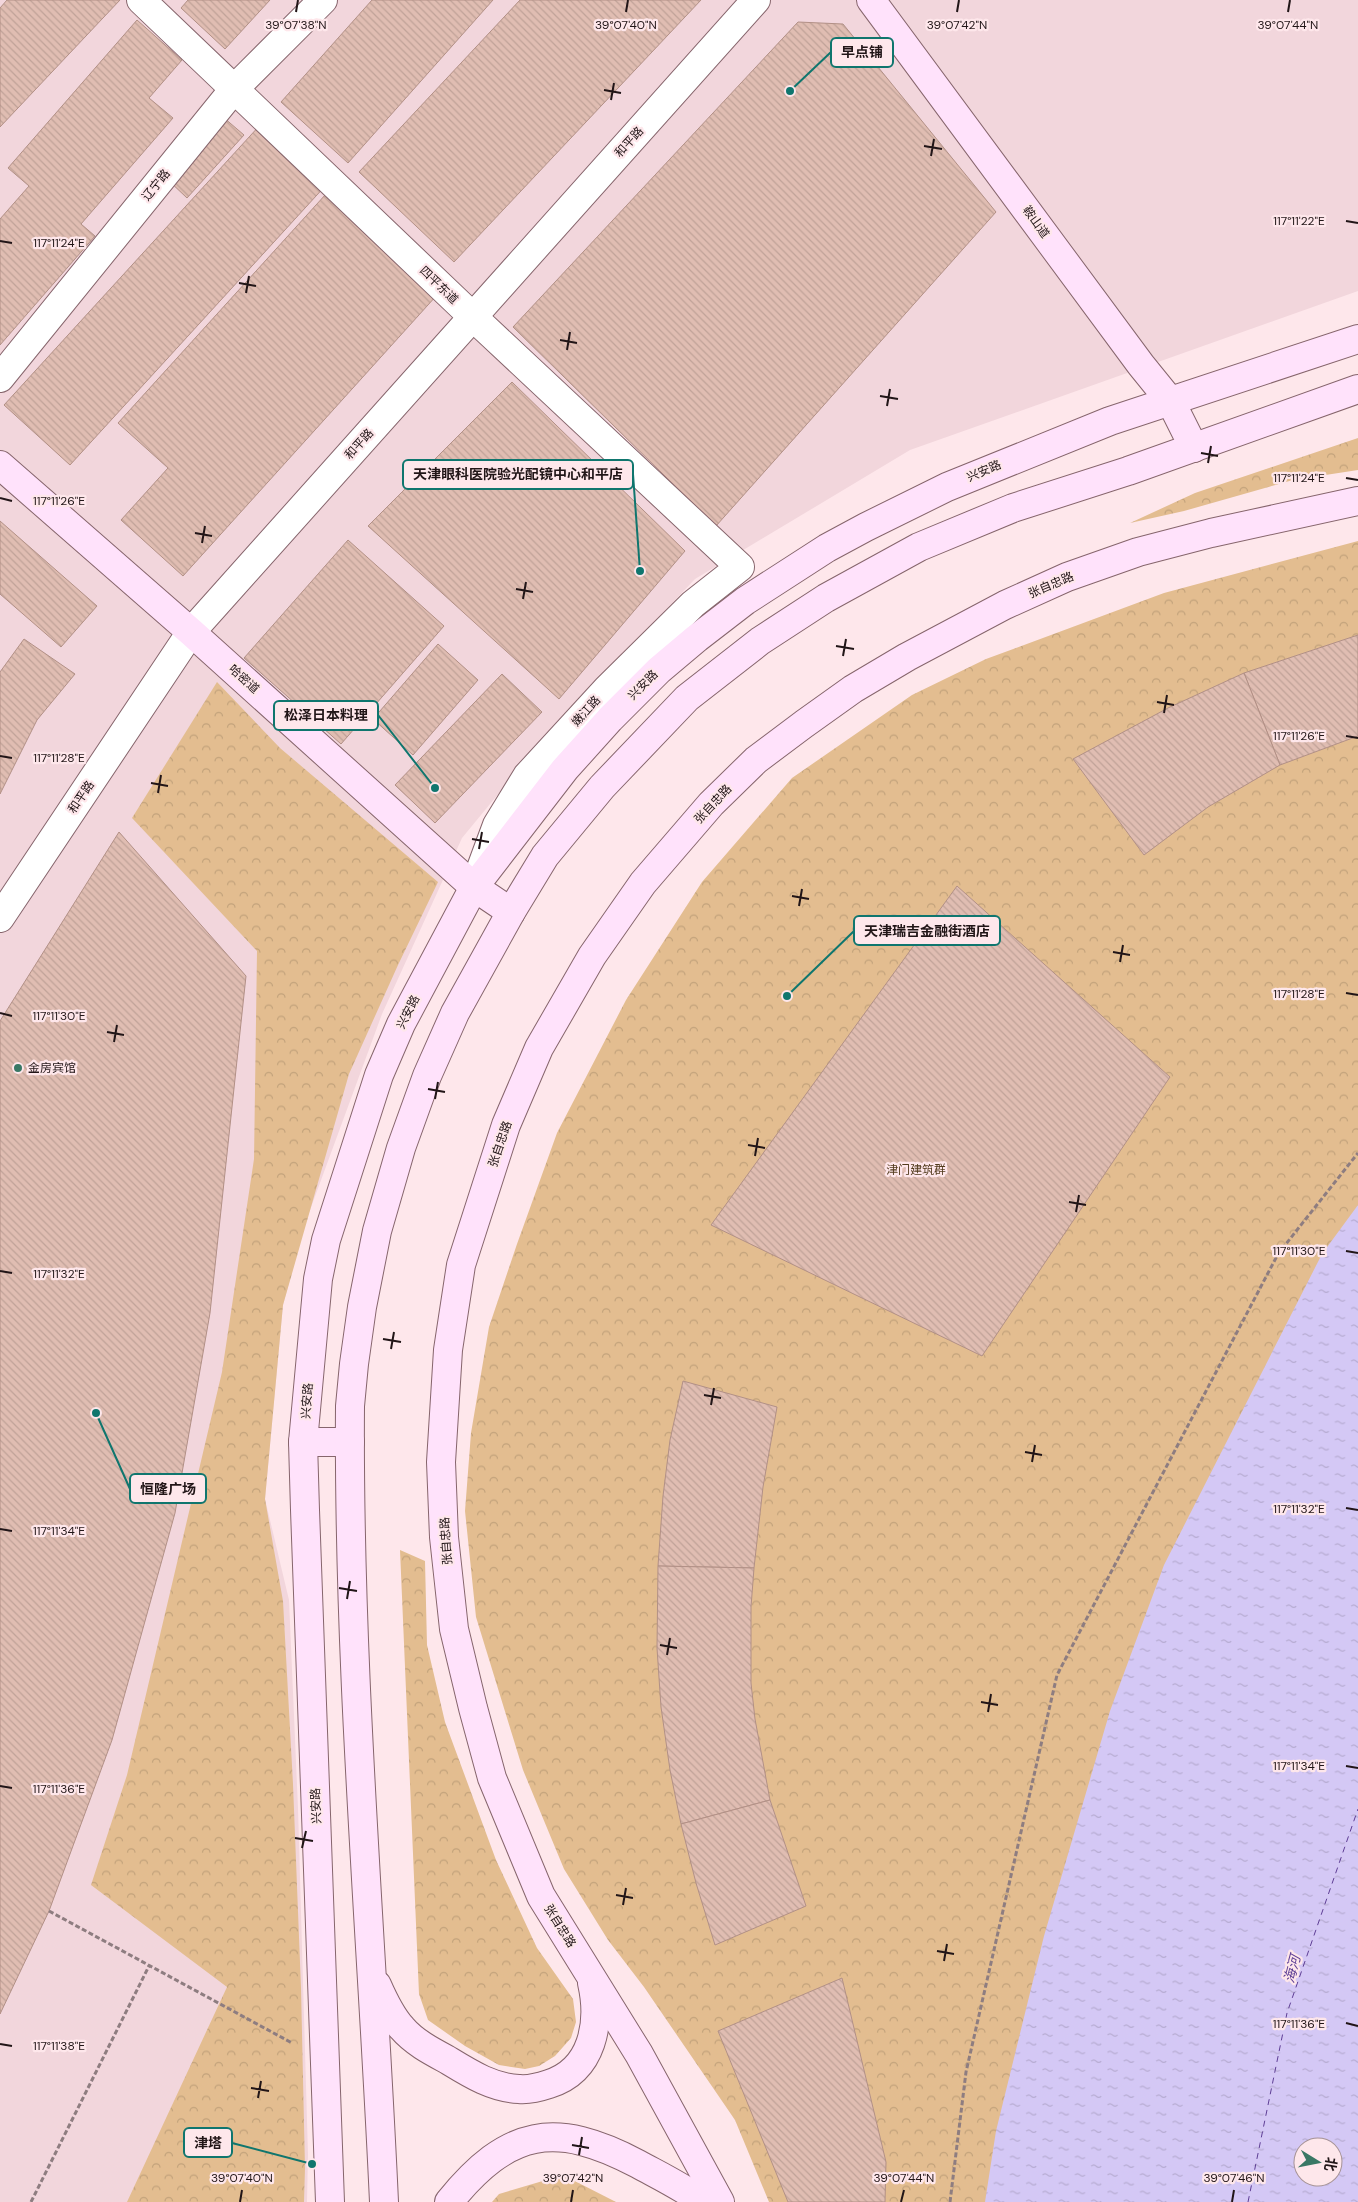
<svg xmlns="http://www.w3.org/2000/svg" width="1358" height="2202" viewBox="0 0 1358 2202" font-family="'DM Sans','Noto Sans SC',sans-serif">
<defs>
<pattern id="park-crowns" width="20" height="18" patternUnits="userSpaceOnUse" patternTransform="scale(1.25)"><rect width="20" height="18" fill="#e3bd90"/><path d="M2 6a3 3 0 1 1 6 0M12 15a3 3 0 1 1 6 0" fill="none" stroke="#c2a27b"/></pattern>
<pattern id="water-ripples" width="26" height="14" patternUnits="userSpaceOnUse" patternTransform="scale(1.25)"><rect width="26" height="14" fill="#d4c8f5"/><path d="M2 4q2-2 4 0t4 0M15 11q2-2 4 0t4 0" fill="none" stroke="#b6abd1"/></pattern>
<pattern id="building-back-hatch" width="6" height="6" patternUnits="userSpaceOnUse" patternTransform="scale(1.25)"><rect width="6" height="6" fill="#e0bdb2"/><path d="M-1 5l2 2M0 0l6 6M5-1l2 2" fill="none" stroke="#c0a298"/></pattern>
</defs>
<rect width="100%" height="100%" fill="#fee7eb"/>
<path fill="#f2d6dc" d="M0,0h1358v291l-448,159 -215,129 -148,156 -85,103 -80,176 -76,207 -23,84 -18,194 24,101 9,208 10,347 -1,47h-307z"/>
<g fill="url(#park-crowns)" fill-rule="evenodd">
<path d="M1358,438v32l-65,10 -109,31 -54,12 65,-30z"/>
<path d="M1358,541v1661h-589l-34,-82 -91,-133 -36,-47 -44,-71 -41,-99 -47,-153 -11,-106 6,-78 18,-106 28,-83 40,-111 69,-133 76,-118 90,-104 120,-83 74,-36 178,-66zM1303,2147h30v30h-30z"/>
<path d="M217,682l63,66 158,134 -40,83 -49,109 -66,231 -18,194 18,102 10,183 8,204 4,180 -1,34h-177l100,-215 -136,-102 36,-110 95,-403 32,-213 3,-208 -125,-133z"/>
<path d="M400,1550l25,11 2,84 18,77 51,138 41,88 36,51 3,23 -5,16 -16,18 -16,10 -14,3 -26,-4 -34,-19 -37,-26 -9,-26z"/>
<path d="M563,2175l53,27h-124l7,-8z"/>
</g>
<path fill="url(#water-ripples)" fill-rule="evenodd" d="M1358,1205v997h-373l11,-71 48,-195 66,-225 54,-146 158,-311zM1303,2147h30v30h-30z"/>
<g fill="none" stroke-linecap="round" stroke-linejoin="round">
<path stroke="#5e3e95" stroke-width="1" stroke-dasharray="6 5" stroke-linecap="butt" d="M1248,2202l39,-189 71,-204"/>
</g>
<g fill="url(#building-back-hatch)" stroke="#b29086">
<path d="M7,0h113l-120,127v-119z"/>
<path d="M188,0h82l-45,49 -44,-41z"/>
<path d="M372,0h121l-145,163 -67,-61z"/>
<path d="M520,0h181l-247,262 -95,-90z"/>
<path d="M137,20l45,40 -33,38 24,20 -92,106 14,12 -95,109v-126l29,-33 -21,-18z"/>
<path d="M798,22l45,2 153,188 -280,314 -203,-199z"/>
<path d="M223,117l21,18 -57,63 -20,-19z"/>
<path d="M261,124l66,60 -257,281 -66,-60z"/>
<path d="M326,194l111,101 -254,281 -62,-56 47,-52 -50,-45z"/>
<path d="M512,382l173,169 -126,148 -191,-173z"/>
<path d="M0,521l97,85 -36,41 -61,-53z"/>
<path d="M348,540l96,86 -103,118 -97,-86z"/>
<path d="M1358,635v101l-78,29 -36,-92z"/>
<path d="M24,639l51,35 -38,46 -37,74v-122z"/>
<path d="M438,644l40,36 -65,75 -40,-36z"/>
<path d="M1244,673l36,92 -72,42 -64,48 -71,-96 95,-51z"/>
<path d="M502,674l40,38 -107,111 -40,-38z"/>
<path d="M119,832l127,144 -36,337 -35,200 -63,227 -63,171 -49,103v-993z"/>
<path d="M957,886l213,191 -188,279 -271,-131z"/>
<path d="M683,1381l94,26 -14,80 -9,81 -96,-2 5,-70 7,-56z"/>
<path d="M658,1566l96,2 -3,39v76l4,36 15,81 -89,24 -11,-54 -9,-63 -4,-59z"/>
<path d="M770,1800l36,106 -91,39 -19,-62 -15,-59z"/>
<path d="M842,1978l44,184 -1,40h-97l-70,-171z"/>
</g>
<g fill="none" stroke-linecap="round" stroke-linejoin="round">
<defs>
<g id="street">
<path d="M141,0l332,317 267,250 -47,37 -86,85 -80,87 -30,49 -20,54"/>
<path d="M0,378l234,-289 89,-89"/>
<path d="M0,918l191,-286 565,-632"/>
</g>
<g id="secondary">
<path d="M871,0l270,365 30,37 23,46"/>
<path d="M0,465l191,167 283,255 37,25"/>
<path d="M303,1442h47"/>
<path d="M377,1985c7,16 14,31 25,43 12,14 29,23 44,31 23,14 46,29 73,30 10,1 21,-2 30,-5 44,-14 52,-61 43,-101"/>
<path d="M330,2202l-25,-692 -2,-68 15,-163 8,-39 53,-165 22,-51 73,-137 91,-118 45,-50 49,-49 38,-32 48,-37 82,-53 39,-21 81,-40 163,-66 248,-82"/>
<path d="M384,2202c-12,-265 -36,-530 -34,-796l4,-42 8,-57 15,-76 24,-83 26,-72 28,-63 56,-101 34,-56 57,-69 85,-89 73,-57 66,-43 93,-51 94,-39 115,-37 230,-82"/>
<path d="M449,2202c59,-73 106,-82 189,-38 22,12 45,23 65,38"/>
<path d="M720,2202l-81,-148 -98,-158 -49,-118 -19,-70 -19,-79 -10,-92 -3,-75 7,-112 13,-85 45,-140 33,-77 53,-92 51,-73 68,-79 45,-44 48,-36 49,-35 54,-32 98,-52 62,-28 71,-25 73,-19 147,-32"/>
</g>
</defs>
<use href="#street" stroke="#86656c" stroke-width="30"/>
<use href="#secondary" stroke="#86656c" stroke-width="30"/>
<g stroke="#8e7d80" stroke-width="3" stroke-dasharray="5 2.5" stroke-linecap="butt">
<path d="M49,1911l243,132"/>
<path d="M31,2202l118,-236"/>
<path d="M950,2202l16,-130 91,-397 221,-421 80,-101"/>
</g>
<use href="#street" stroke="#fff" stroke-width="28"/>
<use href="#secondary" stroke="#ffe2fb" stroke-width="28"/>
</g>
<path fill="none" stroke="#211517" stroke-width="2" d="M296,12l2,-12M626,12l2,-12M957,12l2,-12M1288,12l2,-12M604,90l17,3M611,100l3,-17M924,146l18,3M931,156l3,-17M1346,221l12,2M0,241l12,2M239,283l17,3M246,293l3,-17M560,340l17,3M567,350l3,-18M880,396l18,3M887,406l3,-17M1201,453l17,3M1208,463l3,-17M1346,478l12,2M0,498l12,3M195,533l17,3M202,543l3,-17M516,589l17,3M523,599l3,-17M836,646l18,3M843,656l3,-17M1157,702l17,3M1164,713l3,-18M1346,736l12,2M0,756l12,2M151,783l17,3M158,793l3,-18M472,839l17,3M479,849l3,-17M792,896l17,3M799,906l3,-17M1113,952l17,3M1120,962l3,-17M1346,993l12,2M0,1013l12,3M107,1032l17,3M114,1042l3,-17M428,1089l17,3M435,1099l3,-17M748,1145l17,3M755,1156l3,-18M1069,1202l17,3M1076,1212l3,-17M1346,1251l12,2M0,1271l12,2M383,1339l18,3M391,1349l3,-17M704,1395l17,3M711,1405l3,-17M1025,1452l17,3M1032,1462l3,-17M1346,1508l12,2M0,1529l12,2M339,1588l18,3M347,1599l3,-18M660,1645l17,3M667,1655l3,-17M981,1702l17,3M988,1712l3,-18M1346,1766l12,2M0,1786l12,2M295,1838l18,3M302,1848l4,-17M616,1895l17,3M623,1905l3,-17M937,1951l17,3M944,1961l3,-17M1346,2023l12,3M0,2044l12,2M251,2088l18,3M258,2098l3,-17M572,2145l17,3M579,2155l3,-18M240,2202l2,-12M571,2202l2,-12M901,2202l3,-12M1232,2202l2,-12"/>
<circle fill="#397865" stroke="#fee7eb" stroke-width="2" cx="18" cy="1068" r="5"/>
<g text-anchor="middle" stroke-width="4.5" stroke-linejoin="round" paint-order="stroke">
<g font-size="12" fill="#211517" stroke="#fee7eb">
<text transform="translate(629 142) rotate(-48)" y="4">和平路</text>
<text transform="translate(156 185) rotate(-51)" y="4">辽宁路</text>
<text transform="translate(1036 222) rotate(54)" y="4">鞍山道</text>
<text transform="translate(439 285) rotate(44)" y="4">四平东道</text>
<text transform="translate(359 444) rotate(-48)" y="4">和平路</text>
<text transform="translate(984 471) rotate(-23)" y="4">兴安路</text>
<text transform="translate(1051 585) rotate(-23)" y="4">张自忠路</text>
<text transform="translate(244 679) rotate(42)" y="4">哈密道</text>
<text transform="translate(643 685) rotate(-45)" y="4">兴安路</text>
<text transform="translate(586 711) rotate(-48)" y="4">嫩江路</text>
<text transform="translate(81 797) rotate(-56)" y="4">和平路</text>
<text transform="translate(713 804) rotate(-47)" y="4">张自忠路</text>
<text transform="translate(408 1012) rotate(-63)" y="4">兴安路</text>
<text transform="translate(500 1144) rotate(-71)" y="4">张自忠路</text>
<text transform="translate(307 1401) rotate(-86)" y="4">兴安路</text>
<text transform="translate(446 1541) rotate(-94)" y="4">张自忠路</text>
<text transform="translate(316 1806) rotate(-92)" y="4">兴安路</text>
<text transform="translate(560 1926) rotate(58)" y="4">张自忠路</text>
</g>
<g font-size="12" fill="#211517" stroke="#fee7eb" text-anchor="start">
<text x="28" y="1072">金房宾馆</text>
</g>
<g font-size="12" fill="#523b1d" stroke="#fee7eb">
<text x="916" y="1174">津门建筑群</text>
</g>
<g font-size="14" font-style="italic" fill="#5e3e95" stroke="#fee7eb">
<text transform="translate(1292 1969) rotate(-75)" y="5">海河</text>
</g>
</g>
<g font-size="12" text-anchor="middle" fill="#211517" stroke="#fee7eb" stroke-width="4.5" stroke-linejoin="round" paint-order="stroke">
<text x="296" y="29">39°07'38"N</text>
<text x="626" y="29">39°07'40"N</text>
<text x="957" y="29">39°07'42"N</text>
<text x="1288" y="29">39°07'44"N</text>
<text x="1299" y="225">117°11'22"E</text>
<text x="59" y="247">117°11'24"E</text>
<text x="1299" y="482">117°11'24"E</text>
<text x="59" y="505">117°11'26"E</text>
<text x="1299" y="740">117°11'26"E</text>
<text x="59" y="762">117°11'28"E</text>
<text x="1299" y="998">117°11'28"E</text>
<text x="59" y="1020">117°11'30"E</text>
<text x="1299" y="1255">117°11'30"E</text>
<text x="59" y="1278">117°11'32"E</text>
<text x="1299" y="1513">117°11'32"E</text>
<text x="59" y="1535">117°11'34"E</text>
<text x="1299" y="1770">117°11'34"E</text>
<text x="59" y="1793">117°11'36"E</text>
<text x="1299" y="2028">117°11'36"E</text>
<text x="59" y="2050">117°11'38"E</text>
<text x="242" y="2182">39°07'40"N</text>
<text x="573" y="2182">39°07'42"N</text>
<text x="904" y="2182">39°07'44"N</text>
<text x="1234" y="2182">39°07'46"N</text>
</g>
<path fill="none" stroke="#0f766e" stroke-width="2" d="M790 91L831 52M640 571L633 474M435 788L378 715M787 996L854 931M96 1413L130 1489M312 2164L232 2143"/>
<g fill="#0f766e" stroke="#fee7eb" stroke-width="2">
<circle cx="790" cy="91" r="5"/>
<circle cx="640" cy="571" r="5"/>
<circle cx="435" cy="788" r="5"/>
<circle cx="787" cy="996" r="5"/>
<circle cx="96" cy="1413" r="5"/>
<circle cx="312" cy="2164" r="5"/>
</g>
<g fill="#fee7eb" stroke="#0f766e" stroke-width="2">
<rect x="831" y="38" width="62" height="29" rx="5"/>
<rect x="403" y="460" width="230" height="29" rx="5"/>
<rect x="274" y="701" width="104" height="29" rx="5"/>
<rect x="854" y="916" width="146" height="29" rx="5"/>
<rect x="130" y="1474" width="76" height="29" rx="5"/>
<rect x="184" y="2128" width="48" height="29" rx="5"/>
</g>
<g font-size="14" text-anchor="middle" font-weight="bold" fill="#211517">
<text x="862" y="57">早点铺</text>
<text x="518" y="479">天津眼科医院验光配镜中心和平店</text>
<text x="326" y="720">松泽日本料理</text>
<text x="927" y="936">天津瑞吉金融街酒店</text>
<text x="168" y="1494">恒隆广场</text>
<text x="208" y="2148">津塔</text>
</g>
<g transform="translate(1318 2162) rotate(100)"><circle r="24" fill="#fee7eb" stroke="#a69396"/>
<path d="M0-4L9 19L0 12L-9 19Z" fill="#397865"/>
<text y="-8" font-size="14" font-weight="bold" text-anchor="middle" fill="#211517">北</text>
</g>
</svg>
